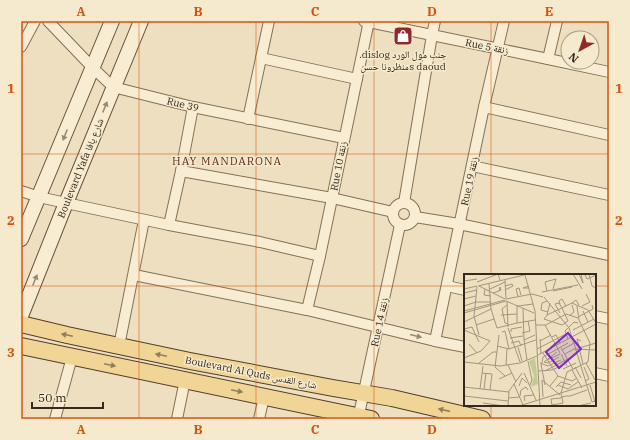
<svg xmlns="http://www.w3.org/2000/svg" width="630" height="440" viewBox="0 0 630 440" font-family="'IBM Plex Serif','Noto Naskh Arabic',serif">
<rect width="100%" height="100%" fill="#eddfbf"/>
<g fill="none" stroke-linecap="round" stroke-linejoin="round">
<defs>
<g id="street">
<path d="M48,21l44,46 21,20 80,20 151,31"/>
<path d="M364,21l184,38 61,13"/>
<path d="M21,47l14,-26"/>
<path d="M261,58l96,21"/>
<path d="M548,59l9,-38"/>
<path d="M484,107l125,28"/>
<path d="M248,119l21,-98"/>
<path d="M472,166l137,29"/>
<path d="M181,171l151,27 61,14"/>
<path d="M21,191l18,6 27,6 103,22 91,17 60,14"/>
<circle cx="404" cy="214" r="11"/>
<path d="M404,203l28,-168 3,-14"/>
<path d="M415,217l44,7 150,31"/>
<path d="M169,225l12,-54 12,-64"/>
<path d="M134,275l173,35 128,31 30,6"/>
<path d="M447,286l18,4"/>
<path d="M307,310l13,-54 49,-235"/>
<path d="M595,316l14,3"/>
<path d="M435,341l49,-234 20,-86"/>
<path d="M119,346l25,-126"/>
<path d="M595,373l14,3"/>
<path d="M55,419l17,-62"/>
<path d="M177,419l8,-39"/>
<path d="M259,419l5,-22"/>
<path d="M358,419l42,-194"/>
</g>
<g id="secondary">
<path d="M21,239l91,-218"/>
<path d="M21,316l45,-113 75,-182"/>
</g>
<g id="primary">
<path d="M21,324l46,11 123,26 143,27 59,10 90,21"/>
<path d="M21,346l350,73"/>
</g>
</defs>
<use href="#street" stroke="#857058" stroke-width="12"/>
<use href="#secondary" stroke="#67513b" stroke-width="16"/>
<use href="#primary" stroke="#533e2c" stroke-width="18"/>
<use href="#street" stroke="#f8edd2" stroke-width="10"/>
<use href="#secondary" stroke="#f8edd2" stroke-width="14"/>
<use href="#primary" stroke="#f1d596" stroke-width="16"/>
</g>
<defs><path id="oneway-solid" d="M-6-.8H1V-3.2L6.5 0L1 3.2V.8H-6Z"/></defs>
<g fill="#968a77">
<use href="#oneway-solid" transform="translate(105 107) rotate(-68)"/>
<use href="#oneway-solid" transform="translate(65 135) rotate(112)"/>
<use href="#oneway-solid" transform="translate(35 280) rotate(-68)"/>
<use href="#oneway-solid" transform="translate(416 336) rotate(14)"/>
</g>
<g fill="#937e59">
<use href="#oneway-solid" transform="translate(67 335) rotate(-168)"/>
<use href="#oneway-solid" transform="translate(161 355) rotate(-168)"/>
<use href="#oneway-solid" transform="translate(110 365) rotate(12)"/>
<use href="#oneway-solid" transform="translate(237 391) rotate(12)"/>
<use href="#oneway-solid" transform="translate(444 410) rotate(-167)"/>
</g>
<path fill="none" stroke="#d6540e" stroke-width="1" stroke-opacity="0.55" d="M139,21v398M256,21v398M374,21v398M491,21v254M21,154h588M21,286h444M595,286h14M491,405v14"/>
<defs>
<symbol id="shop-square" viewBox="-11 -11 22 22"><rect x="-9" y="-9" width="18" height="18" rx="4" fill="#932829" stroke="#f5eace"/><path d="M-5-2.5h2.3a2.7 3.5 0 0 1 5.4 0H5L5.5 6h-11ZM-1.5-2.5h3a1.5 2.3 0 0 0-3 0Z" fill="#fff"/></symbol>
</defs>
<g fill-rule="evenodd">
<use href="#shop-square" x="392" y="25" width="22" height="22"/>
</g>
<g text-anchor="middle" stroke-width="3" stroke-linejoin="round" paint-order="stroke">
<g font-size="10" fill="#35281c" stroke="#f5eace">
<text transform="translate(487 46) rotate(11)" y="4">Rue 5 زنقة</text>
<text transform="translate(183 104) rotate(14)" y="4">Rue 39</text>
<text transform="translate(338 166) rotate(-79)" y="4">Rue 10 زنقة</text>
<text transform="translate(80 168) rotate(-68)" y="4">Boulevard Yafa شارع يافا</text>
<text transform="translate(469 181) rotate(-78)" y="4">Rue 19 زنقة</text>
<text transform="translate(379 322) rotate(-78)" y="4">Rue 14 زنقة</text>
<text transform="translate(251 372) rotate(11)" y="4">Boulevard Al Quds شارع القدس</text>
</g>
<g font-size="10" fill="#35281c" stroke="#f5eace">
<text x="403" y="58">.dislog جنب مول الورد<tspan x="403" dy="12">منظرونا حسنs daoud</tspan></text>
</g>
<g font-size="11" letter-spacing="1" fill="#612b1c" stroke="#f5eace">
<text x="227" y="165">HAY MANDARONA</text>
</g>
</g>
<g transform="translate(464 274)">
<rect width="132" height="132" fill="#eddfbf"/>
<path d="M71,84l3,26 -7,3 3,-11 -5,-15z" fill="#c4ca93"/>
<path fill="none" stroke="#a3967e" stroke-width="1" d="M109,0l9,15M115,0l4,9 -2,-9M125,0l3,12 4,2M61,1l10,36 5,95M121,1l2,4 9,-4M41,6l1,19M0,7l13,-2M13,8l21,-8 2,6M25,10l2,25 6,19 20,-5M14,12l46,-11M15,12l26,13M65,12l-6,2h6M13,13l-3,29 5,19M0,15l13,-3M21,15l-1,6 7,1M26,15l15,-7M41,16l8,-4 -1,-2 -7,2M83,17l-2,-9 11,-3 -3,10M89,17l19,-4M78,18l36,-7M0,19l13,-3M29,19l6,-2 2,-1 -1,-3 -1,4M54,22l-2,-7 3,-1 2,7M80,23l25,31 3,9M0,25l12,-3M42,25l26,-5 11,3M42,27l28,12M43,27l1,26M83,27l-5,2 -1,7 7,2M86,29l-3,12 25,-12M96,30l-1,-3 3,-2 4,7M43,31l-5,4 3,14 3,1M53,31v18l18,-3M115,31l-3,-5 -4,3 16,7 8,13M0,32l12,-4h15M54,32l15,-2M113,32l2,14 11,23 -2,19M118,32l8,-4 -4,-8M59,34l1,32 11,-5M0,37l41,-11M119,37l5,11M0,39l42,-12M96,39l-5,-9 4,-1 3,5M37,41l16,-1M83,41l-3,4 18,6 6,-4 -6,-13M106,41l4,-3 -2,-7M114,43l15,-8 -1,-4M0,48l27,-13M12,51l18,-6M72,51h10l20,-11 12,4M81,51l15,28M44,54l12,34M0,55l8,-2 7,15M0,56l26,11M109,56l21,-11M38,58l3,-1 4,18M47,58v-3l11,-2M58,59l8,-2 -2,-10M35,61l-4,32 10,9M88,63l4,-2 4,8M108,63l20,65 4,-1M46,64l13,-2M76,65l1,14M104,65l-3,-8 9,-9 4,1M60,66l3,20M76,67l11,-6M117,67l-4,-2 6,25M47,69l8,-2 2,5M5,70l8,9M33,72l12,3 27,-9M54,73l4,14M97,74l12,21M115,74l17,-5M73,75l29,-15M98,76l12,-7M93,78l-13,10 4,1 11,-6M79,79l15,23 14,5 5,-3M97,80l6,12M101,80l9,-5 22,1M74,81l58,-31M0,84l17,-7 9,-10M83,86l13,-6M64,87l4,19 -2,5M0,88l36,4 20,-3 17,-7M15,89l14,-11h4M76,89l8,3 13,-6M78,89l1,-6 25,-14M122,89l9,17M77,90l4,21M42,91l1,-16M44,91l8,17M111,93l6,11M120,93l5,12 -4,2M99,95l13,-6M108,96l10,18M74,97l14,-1 9,-4M81,97l32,-17M103,98l-6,21v1l1,3 1,6 -11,2 -1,-6 10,-1v-1h1l4,-1h4l17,-6M103,98l21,-10M18,99l10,1 -2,16M60,99l12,27M35,105l13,-6M50,110l9,21M94,111l10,4 10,-7M126,111l5,17M55,112l3,-8 5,5M86,112l8,-10M0,113l45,5M92,113l5,-5 10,3M16,115l3,-23M20,115l2,-16M0,122l44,5M56,122l1,-6 5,-3 2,3M79,123l-1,-17 18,15M44,124l12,-1M61,127l-1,-5 10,-1M19,129l21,3M44,132l1,-15 13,-18M55,132l77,-24M114,132l13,-3"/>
<path fill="#7b2cbf" fill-opacity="0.15" stroke="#7b2cbf" stroke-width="2" d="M104,59l13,16 -22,19 -13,-16z"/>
<rect width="132" height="132" fill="none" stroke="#35281c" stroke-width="2"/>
</g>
<rect width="630" height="440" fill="none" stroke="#f5eace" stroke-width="44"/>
<g transform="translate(580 50) rotate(220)"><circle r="19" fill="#f5eace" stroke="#a89c87"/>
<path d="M0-3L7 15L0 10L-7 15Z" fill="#932829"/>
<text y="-6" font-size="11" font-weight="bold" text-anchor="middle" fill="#35281c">N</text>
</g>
<path d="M32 402v6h71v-6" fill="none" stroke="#35281c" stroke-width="2"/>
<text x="38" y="402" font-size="12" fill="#35281c" stroke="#f5eace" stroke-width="3" paint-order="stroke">50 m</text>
<rect x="22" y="22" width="586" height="396" fill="none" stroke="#d6540e" stroke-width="1.5"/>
<g font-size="13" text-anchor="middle" font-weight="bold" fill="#d6540e">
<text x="81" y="16">A</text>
<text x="198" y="16">B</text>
<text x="315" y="16">C</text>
<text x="432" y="16">D</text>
<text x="549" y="16">E</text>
<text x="11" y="93">1</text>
<text x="619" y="93">1</text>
<text x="11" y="225">2</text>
<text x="619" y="225">2</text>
<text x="11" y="357">3</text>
<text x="619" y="357">3</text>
<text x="81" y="434">A</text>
<text x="198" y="434">B</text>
<text x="315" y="434">C</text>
<text x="432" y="434">D</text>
<text x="549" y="434">E</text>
</g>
</svg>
